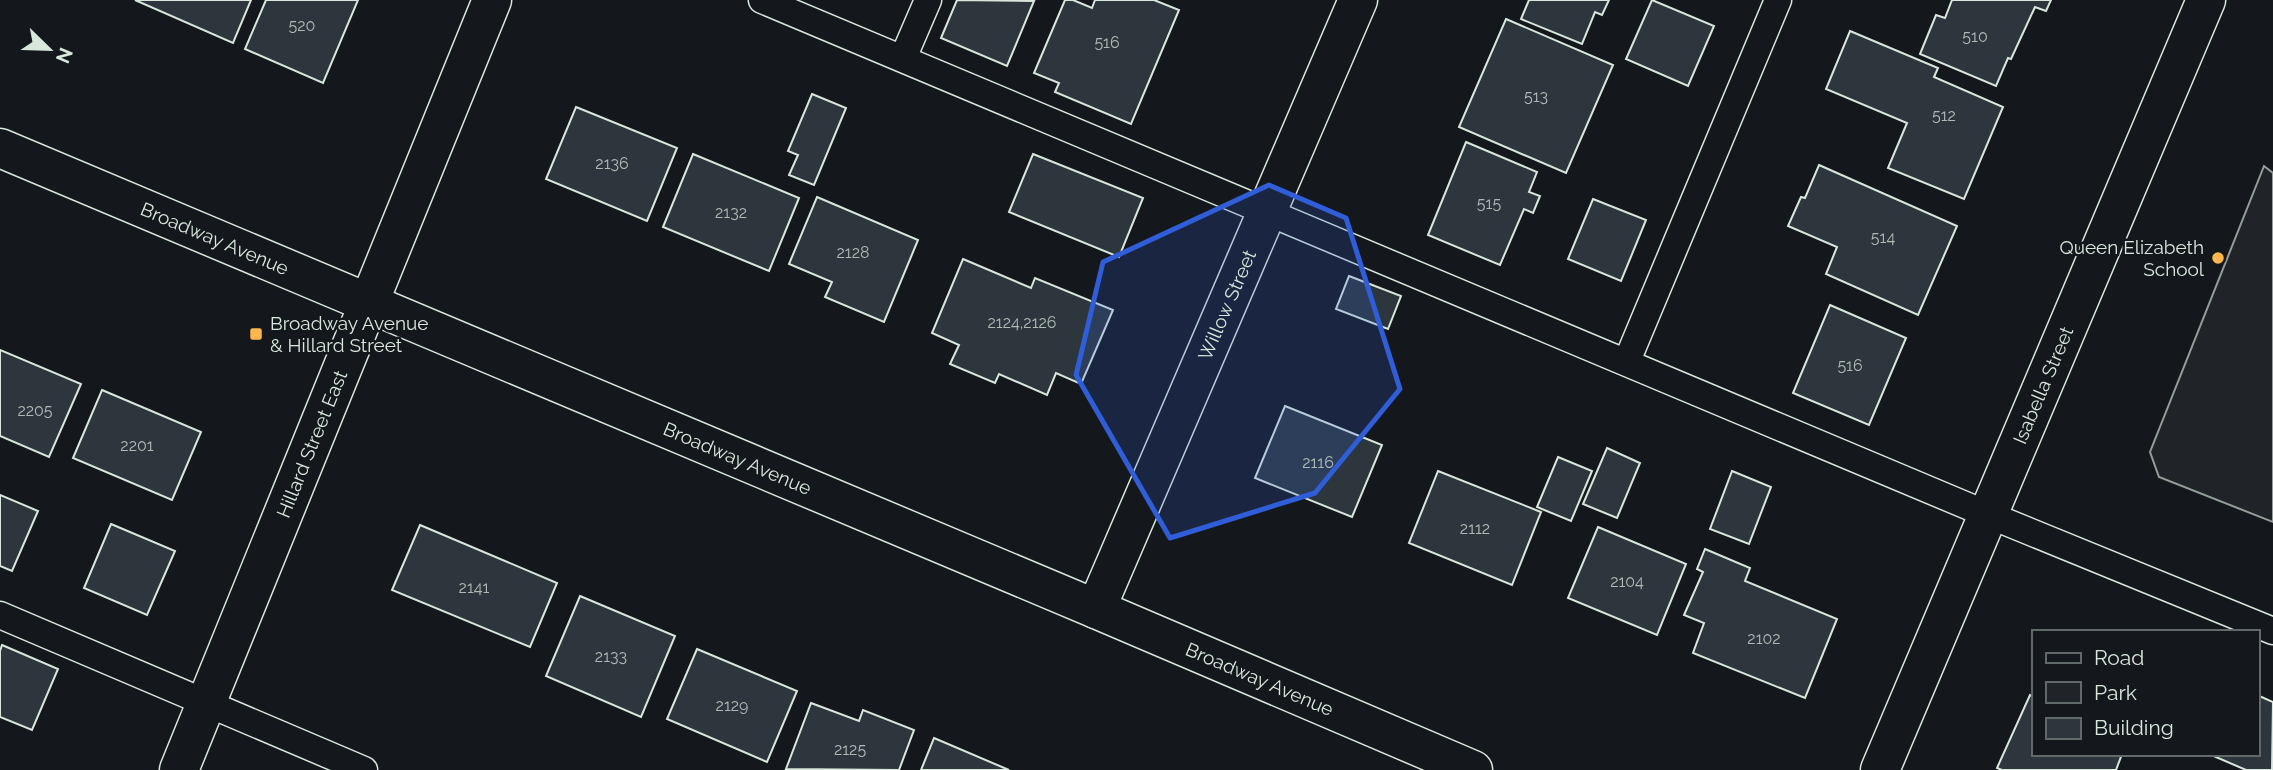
<svg xmlns="http://www.w3.org/2000/svg" width="2273" height="770" viewBox="0 0 2273 770" font-family="Raleway,sans-serif">
<rect width="100%" height="100%" fill="#14181c"/>
<path fill="#202428" stroke="#939e99" stroke-width="2" d="M2264,166l9,7v349l-114,-45 -9,-25z"/>
<g fill="#2c363c" stroke="#d8e6dc" stroke-width="2">
<path d="M135,0h116l-18,43z"/>
<path d="M266,0h92l-35,83 -78,-34z"/>
<path d="M957,0l77,1 -27,65 -66,-28z"/>
<path d="M1065,0h8l19,8 3,-8h59l25,10 -48,114 -76,-32 4,-9 -25,-10z"/>
<path d="M1529,0h80l-7,15 -7,-3 -13,32 -61,-25z"/>
<path d="M1652,0l62,26 -26,60 -62,-27z"/>
<path d="M1952,0h99l-5,11 -11,-4 -24,52 -3,-1 -12,28 -76,-32 16,-39 9,3z"/>
<path d="M1506,19l107,46 -47,108 -107,-46z"/>
<path d="M1850,31l88,37 -4,9 69,30 -39,92 -76,-31 19,-45 -81,-34z"/>
<path d="M812,94l34,14 -32,77 -25,-10 9,-20 -10,-4z"/>
<path d="M576,107l101,41 -30,73 -101,-42z"/>
<path d="M1466,142l71,30 -8,20 11,4 -7,17 -9,-4 -24,56 -72,-30z"/>
<path d="M693,154l106,44 -30,73 -106,-44z"/>
<path d="M1033,154l110,44 -24,59 -110,-45z"/>
<path d="M1819,165l138,61 -39,89 -92,-41 11,-27 -49,-21 13,-29 4,1z"/>
<path d="M817,197l101,43 -34,82 -59,-25 7,-15 -43,-18z"/>
<path d="M1593,199l53,21 -25,61 -53,-22z"/>
<path d="M963,259l68,29 4,-10 78,32 -32,74 -25,-11 -9,22 -48,-21 -4,9 -45,-19 9,-19 -27,-12z"/>
<path d="M1349,276l52,20 -13,33 -52,-20z"/>
<path d="M1830,305l76,33 -37,87 -76,-32z"/>
<path d="M0,350l81,34 -32,73 -49,-21z"/>
<path d="M102,390l99,42 -29,68 -99,-42z"/>
<path d="M1285,406l97,39 -30,72 -97,-39z"/>
<path d="M1607,448l33,15 -23,55 -34,-14z"/>
<path d="M1558,457l34,14 -21,50 -34,-14z"/>
<path d="M1438,471l103,41 -29,73 -103,-42z"/>
<path d="M1732,471l39,16 -22,57 -39,-15z"/>
<path d="M0,495l38,16 -26,60 -12,-5z"/>
<path d="M111,524l64,27 -28,64 -63,-27z"/>
<path d="M420,525l137,58 -27,64 -138,-57z"/>
<path d="M1598,527l88,37 -29,71 -89,-37z"/>
<path d="M1705,549l45,19 -5,13 92,38 -32,79 -112,-45 11,-30 -20,-8 19,-43 -6,-3z"/>
<path d="M580,596l95,40 -34,81 -95,-41z"/>
<path d="M2,645l56,24 -26,61 -32,-13v-66z"/>
<path d="M697,649l100,42 -30,71 -100,-43z"/>
<path d="M2030,695l3,2v57h89l-6,16h-114l-5,-2z"/>
<path d="M2257,695l16,7 -1,68h-26l-37,-16h48z"/>
<path d="M811,703l48,18 4,-11 51,20 -15,40 -113,-1z"/>
<path d="M934,738l75,32h-88z"/>
</g>
<g fill="none" stroke-linecap="round" stroke-linejoin="round">
<defs>
<g id="lane">
<path d="M762,0l1227,515 284,116"/>
<path d="M903,58l25,-58"/>
<path d="M1627,361l151,-361"/>
<path d="M0,615l364,155"/>
</g>
<g id="street">
<path id="s1" d="M1096,609l262,-609"/>
<path id="s2" d="M179,770l313,-770"/>
<path id="s3" d="M1880,770l326,-770"/>
</g>
<g id="secondary">
<path id="s4" d="M0,148l1096,461 377,161"/>
</g>
</defs>
<use href="#lane" stroke="#d8e6dc" stroke-width="29"/>
<use href="#street" stroke="#d8e6dc" stroke-width="41"/>
<use href="#secondary" stroke="#d8e6dc" stroke-width="41"/>
<use href="#lane" stroke="#14181c" stroke-width="26"/>
<use href="#street" stroke="#14181c" stroke-width="38"/>
<use href="#secondary" stroke="#14181c" stroke-width="38"/>
</g>
<path fill="#305dd8" fill-opacity="0.2" stroke="#305dd8" stroke-width="5" stroke-linejoin="round" d="M1269,185l77,33 54,171 -85,104 -145,45 -94,-163 27,-113z"/>
<g fill="#ffb74d" stroke="#14181c" stroke-width="2.5">
<circle cx="2218" cy="258" r="7"/>
<rect x="249" y="327" width="14" height="14" rx="3.5"/>
</g>
<g text-anchor="middle" stroke-width="5" stroke-linejoin="round" paint-order="stroke">
<g font-size="16" fill="#adbab4">
<text x="302" y="31">520</text>
<text x="1975" y="42">510</text>
<text x="1107" y="48">516</text>
<text x="1536" y="102">513</text>
<text x="1944" y="121">512</text>
<text x="612" y="169">2136</text>
<text x="1489" y="209">515</text>
<text x="731" y="218">2132</text>
<text x="1883" y="243">514</text>
<text x="853" y="258">2128</text>
<text x="1022" y="328">2124,2126</text>
<text x="1850" y="371">516</text>
<text x="35" y="416">2205</text>
<text x="137" y="451">2201</text>
<text x="1318" y="468">2116</text>
<text x="1475" y="534">2112</text>
<text x="1627" y="587">2104</text>
<text x="474" y="593">2141</text>
<text x="1764" y="644">2102</text>
<text x="611" y="662">2133</text>
<text x="732" y="711">2129</text>
<text x="850" y="755">2125</text>
</g>
<g font-size="19" fill="#d8e6dc" stroke="#14181c">
<text dy="7" stroke="none"><textPath href="#s4" startOffset="233">Broadway Avenue</textPath></text>
<text dy="7" stroke="none"><textPath href="#s1" startOffset="331">Willow Street</textPath></text>
<text dy="7" stroke="none"><textPath href="#s3" startOffset="418">Isabella Street</textPath></text>
<text dy="7" stroke="none"><textPath href="#s2" startOffset="352">Hillard Street East</textPath></text>
<text dy="7" stroke="none"><textPath href="#s4" startOffset="800">Broadway Avenue</textPath></text>
<text dy="7" stroke="none"><textPath href="#s4" startOffset="1367">Broadway Avenue</textPath></text>
</g>
<g font-size="19" fill="#d8e6dc" stroke="#14181c" text-anchor="end">
<text x="2204" y="254">Queen Elizabeth<tspan x="2204" dy="22">School</tspan></text>
<text x="270" y="330" text-anchor="start">Broadway Avenue<tspan x="270" dy="22">&amp; Hillard Street</tspan></text>
</g>
</g>
<rect x="2032" y="630" width="228" height="126" fill="#14181c" stroke="#626a69" stroke-width="2"/>
<rect x="2046" y="653" width="35" height="10" fill="#14181c" stroke="#626a69" stroke-width="2"/>
<text x="2094" y="665" font-size="21" fill="#d8e6dc">Road</text>
<rect x="2046" y="682" width="35" height="21" fill="#202428" stroke="#626a69" stroke-width="2"/>
<text x="2094" y="700" font-size="21" fill="#d8e6dc">Park</text>
<rect x="2046" y="718" width="35" height="21" fill="#2c363c" stroke="#626a69" stroke-width="2"/>
<text x="2094" y="735" font-size="21" fill="#d8e6dc">Building</text>
<g transform="translate(49 49) rotate(113)" stroke="#14181c" stroke-width="5" paint-order="stroke">
<path d="M0-5L12 26L0 18L-12 26Z" fill="#d8e6dc"/>
<text y="-10" font-size="19" font-weight="bold" text-anchor="middle" fill="#d8e6dc">N</text>
</g>
</svg>
